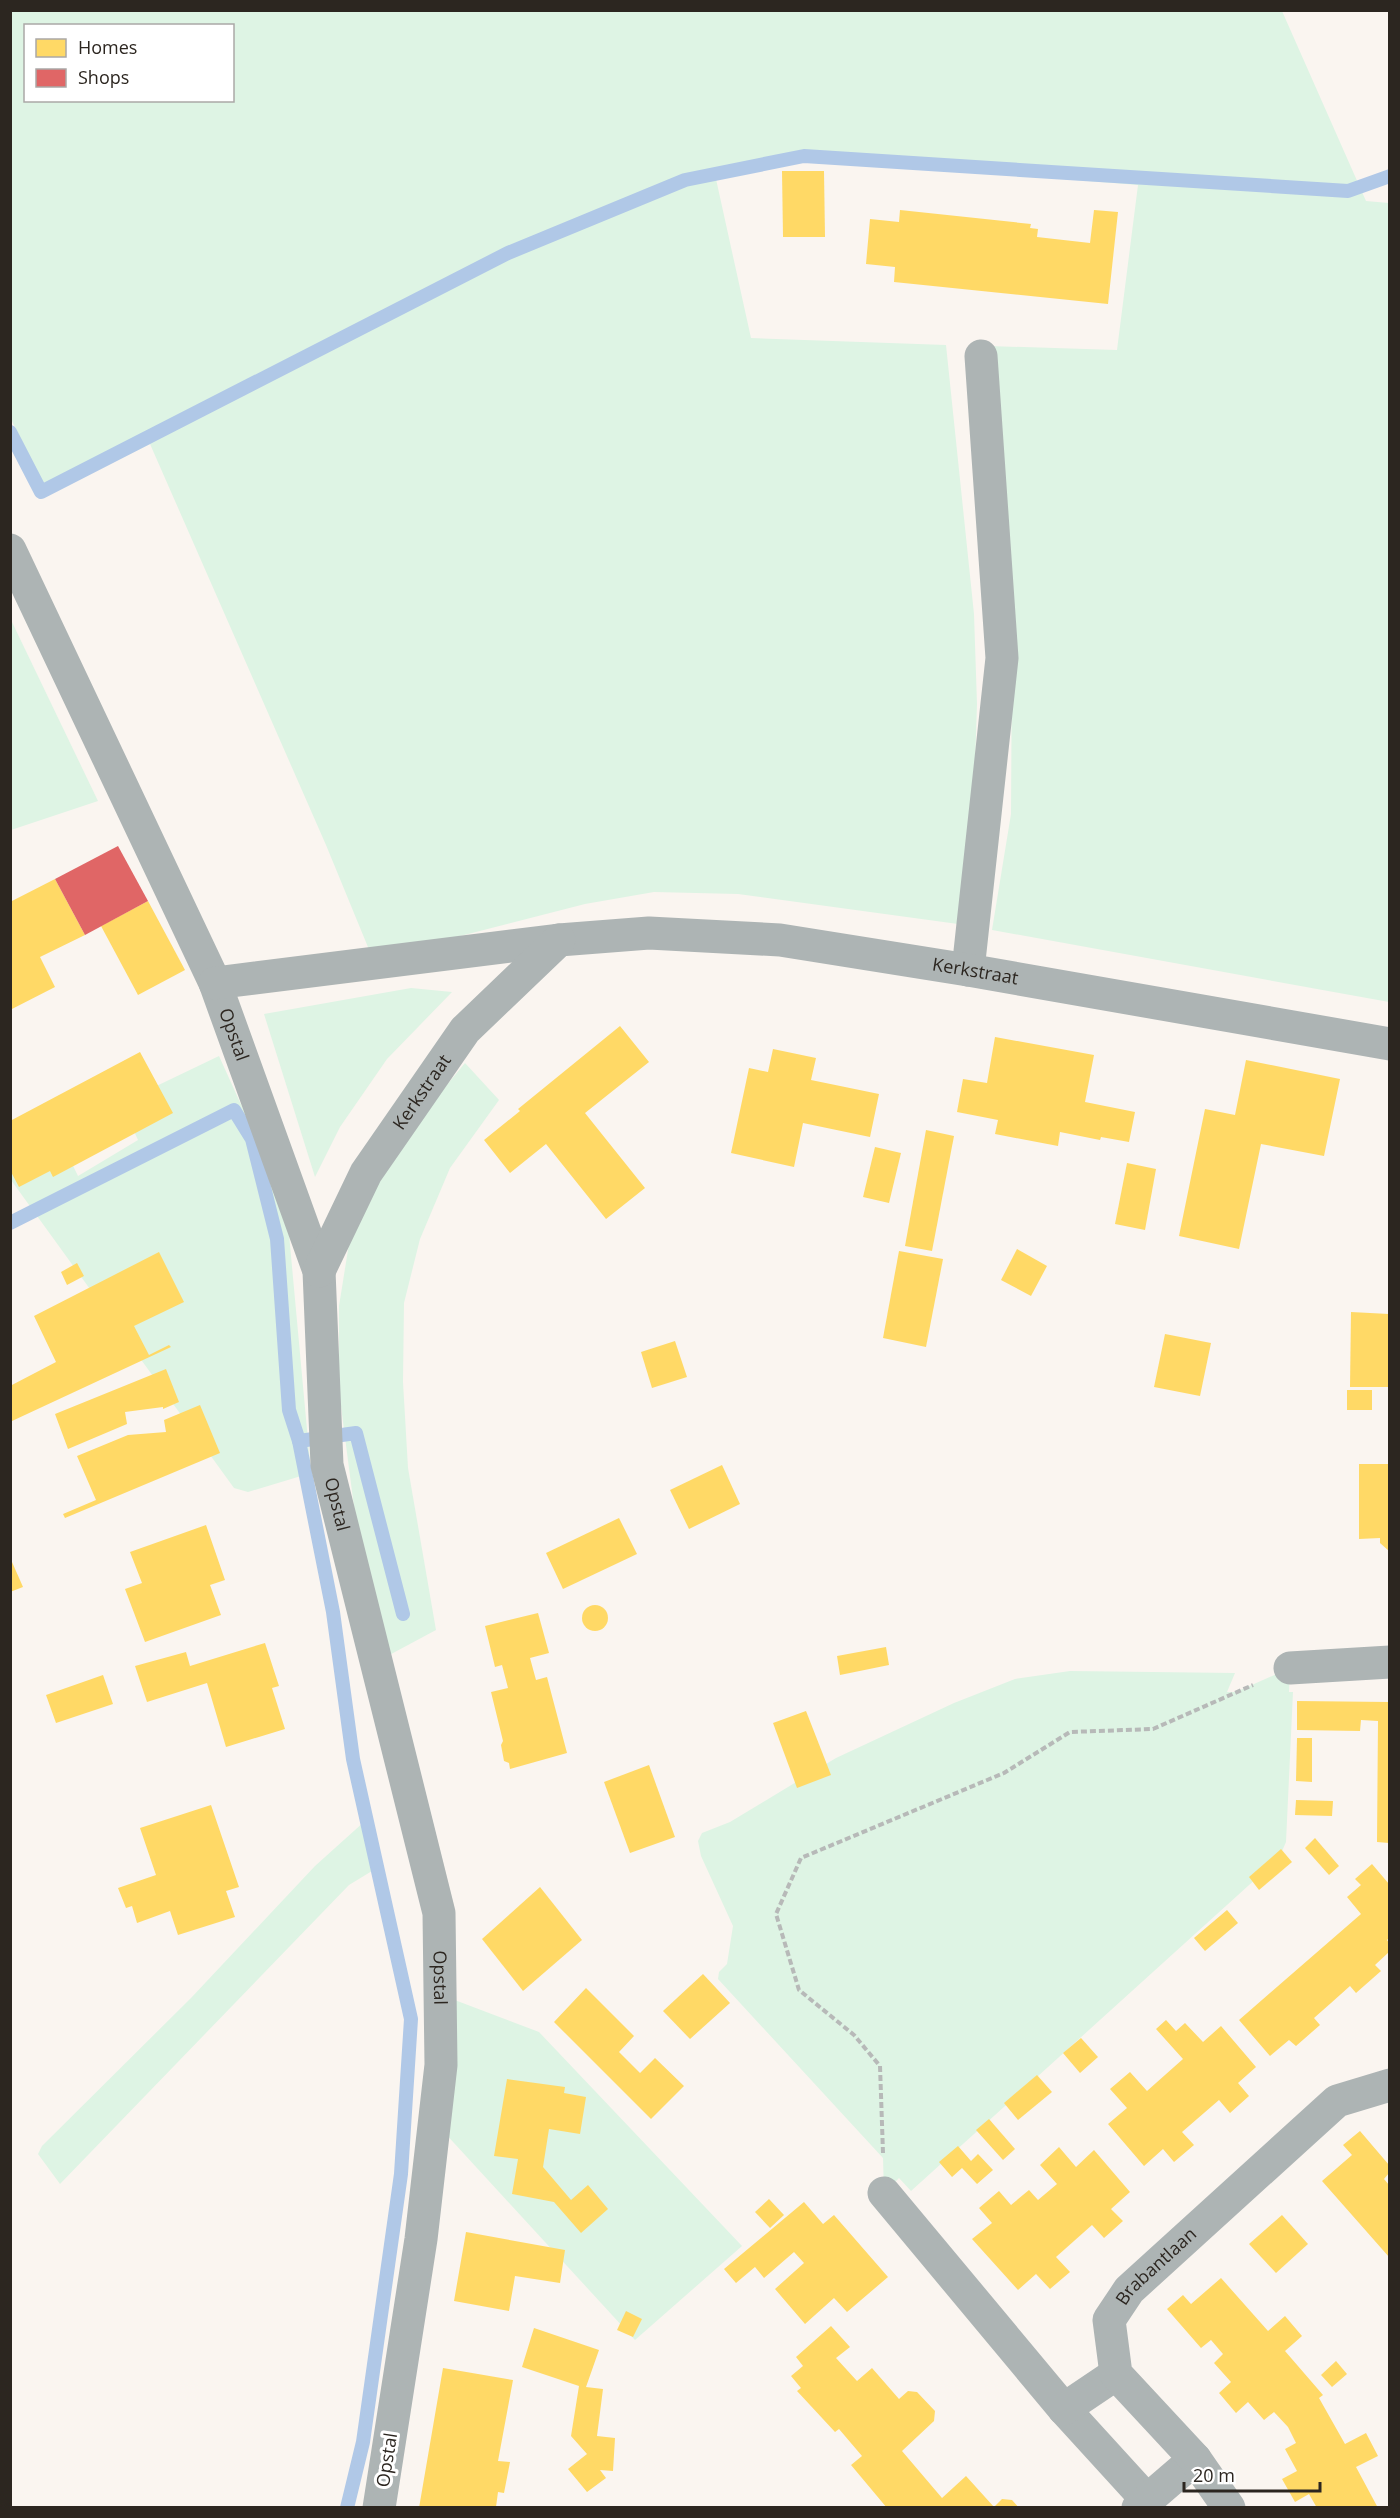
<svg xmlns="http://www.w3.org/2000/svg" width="1400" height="2518" viewBox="0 0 1400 2518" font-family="'Open Sans',sans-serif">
<rect width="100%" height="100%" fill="#faf5f0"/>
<g fill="#def4e4" fill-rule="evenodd">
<path d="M11,11h1271l84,190 23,2v799l-397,-72 19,-116 1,-167 -23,-301 128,4 21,-165 -327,-26 -95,20 35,159 195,7 28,269 3,90 -4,124 -15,96 -220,-30 -84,-2 -69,12 -148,38 -67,10 -44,-107 -176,-401 -102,50 -37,-75zM26,26h206v74h-206z"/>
<path d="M11,620l87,181 -87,29h-1z"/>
<path d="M411,988l41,4 -65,67 -47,68 -25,50 -51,-163z"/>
<path d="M219,1056l60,132 10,46 22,239 -63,19 -14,-4 -223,-308 -1,-25 47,-22 21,43 60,-36 -17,-37z"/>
<path d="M465,1063l34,37 -49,68 -30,71 -16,64 -1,79 5,86 28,162 -56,30 -16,-76 -25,-193v-85l13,-81 36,-69z"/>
<path d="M1290,1668l-1,24h4l-7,150 -7,16 -368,333 -12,-13 -15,15 -1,-35 -165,-179 1,-7 8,-8 6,-38 -32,-70 -3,-15 4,-8 28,-11 106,-64 118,-55 61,-24 55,-8 165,2 -8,19h9z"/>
<path d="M365,1821l7,50 -23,14 -289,299 -22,-30 4,-8 149,-148 124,-132z"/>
<path d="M431,1991l108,41 203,214 -107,94 -203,-221z"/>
</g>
<g fill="#ffd966">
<path d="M782,171h42l1,66h-42z"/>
<path d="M900,210l131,14 -1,4 8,1 -1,8 53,6 4,-33 24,2 -10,92 -214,-22 1,-15 -29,-3 4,-45 29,3z"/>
<path d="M55,879l30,56 -45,22 15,30 -45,23v-108z"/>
<path d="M148,901l37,69 -47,25 -37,-69z"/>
<path d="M620,1026l29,36 -64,51 60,75 -39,31 -60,-75 -36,29 -26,-33 36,-29 -2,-2z"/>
<path d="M995,1037l99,18 -9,47 50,10 -6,30 -28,-5 -1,3 -40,-8 -2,14 -63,-12 3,-14 -41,-8 6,-33 24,4z"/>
<path d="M773,1049l43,9 -5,22 68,14 -9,43 -67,-14 -9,44 -63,-14 18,-85 19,4z"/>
<path d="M140,1052l33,61 -120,64 -3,-6 -31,16 -9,-17v-49z"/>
<path d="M1246,1060l94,19 -16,77 -63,-12 -22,105 -60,-13 26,-127 30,6z"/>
<path d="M926,1130l28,6 -22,115 -27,-5z"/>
<path d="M875,1147l26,6 -12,50 -26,-6z"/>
<path d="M1127,1163l29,6 -11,61 -30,-6z"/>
<path d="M1017,1249l30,17 -16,30 -30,-16z"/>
<path d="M899,1251l44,8 -17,88 -43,-9z"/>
<path d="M159,1252l25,50 -50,24 15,29 20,-10 2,2 -159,74 -2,-35 46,-24 -22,-46z"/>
<path d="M77,1263l7,13 -17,9 -6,-13z"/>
<path d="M1351,1312l38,2v73h-39z"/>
<path d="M1165,1334l46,9 -11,53 -46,-9z"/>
<path d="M675,1341l12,36 -35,11 -11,-36z"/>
<path d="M166,1369l13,33 -16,7v-2l-38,5 2,12 -59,25 -13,-35z"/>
<rect x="1347" y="1390" width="25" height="20"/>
<path d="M200,1405l20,48 -155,65 -2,-4 33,-14 -19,-44 51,-21 38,-3 -2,-12z"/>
<path d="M1359,1464h30v87l-9,-8v-5l-21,1z"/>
<path d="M722,1465l18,39 -51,25 -19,-39z"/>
<path d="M619,1518l18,36 -74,35 -17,-36z"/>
<path d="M206,1525l19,55 -15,5 11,30 -76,27 -20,-53 17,-6 -12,-31z"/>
<path d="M10,1562h2l11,25 -13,5z"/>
<circle cx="595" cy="1618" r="13"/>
<path d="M538,1613l11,40 -19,5 6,22 11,-3 20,76 -57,16 -1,-6 -5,-2 -3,-16 2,-4 -12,-49 17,-4 -6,-23 -7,2 -10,-41z"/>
<path d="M265,1643l14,43 -7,2 13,41 -59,18 -19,-64 -60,19 -12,-36 51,-14 4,14z"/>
<path d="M886,1647l3,18 -49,10 -3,-19z"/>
<path d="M103,1675l10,29 -57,19 -10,-28z"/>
<path d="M1297,1701l92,1v141l-12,-1 1,-121 -17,-1 -1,11 -63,-1z"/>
<path d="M806,1711l25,64 -34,13 -24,-65z"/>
<path d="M1297,1738h15v44l-16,-1z"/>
<path d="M649,1765l26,72 -45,16 -26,-71z"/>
<path d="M1296,1800l37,1 -1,15 -37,-1z"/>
<path d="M211,1805l28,82 -13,4 9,26 -57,18 -8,-24 -33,12 -5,-17 -6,2 -8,-20 38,-13 -16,-47z"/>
<path d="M1315,1838l24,28 -10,9 -24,-27z"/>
<path d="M1281,1849l11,13 -33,28 -10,-13z"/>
<path d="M1372,1864l17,20v54l-2,2 2,3v9l-14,13 6,6 -25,22 -6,-7 -19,17 -17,15 6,7 -24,21 -7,-6 -19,16 -31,-36 122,-106 -14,-17 14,-12 -6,-6z"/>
<path d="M540,1887l42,53 -59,51 -41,-52z"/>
<path d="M1227,1910l11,13 -33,28 -11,-13z"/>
<path d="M703,1974l27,29 -40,36 -27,-28z"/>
<path d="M586,1988l48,48 -15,16 21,21 15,-15 29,28 -33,33 -97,-97z"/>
<path d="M1166,2020l10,11 9,-8 18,19 18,-16 35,41 -18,16 11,13 -19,17 -11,-13 -37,32 12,13 -20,17 -11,-13 -19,17 -36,-42 19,-16 -17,-19 20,-17 17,19 36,-32 -27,-30z"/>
<path d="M1081,2038l17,19 -18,16 -17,-20z"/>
<path d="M1037,2075l15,17 -34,28 -14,-17z"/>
<path d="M507,2079l58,8 -1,6 22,4 -6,37 -31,-5 -6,38 28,33 17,-15 20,24 -27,24 -27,-31 -42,-8 6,-35 -24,-3z"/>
<path d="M989,2119l26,30 -12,11 -27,-30z"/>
<path d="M1360,2131l29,34v8l-5,6 5,6v72l-67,-76 30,-26 -9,-10z"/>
<path d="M958,2146l13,15 7,-7 15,16 -16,14 -15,-16 -10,9 -13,-15z"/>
<path d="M1059,2147l17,20 18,-17 36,42 -19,17 12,12 -19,17 -12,-13 -36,32 14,15 -20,17 -14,-15 -18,16 -46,-51 20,-16 -13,-15 20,-17 12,14 18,-15 9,10 19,-16 -17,-19z"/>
<path d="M769,2199l15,16 -14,13 -15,-16z"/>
<path d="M804,2202l19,22 11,-9 54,62 -41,35 -13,-14 -29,26 -30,-35 29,-26 -10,-11 -30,26 -9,-11 -19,16 -12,-14z"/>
<path d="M1282,2215l26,29 -32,29 -27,-29z"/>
<path d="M466,2232l99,18 -5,33 -45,-7 -6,35 -55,-10z"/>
<path d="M1221,2278l47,53 17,-15 17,20 -17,15 38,44 -4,3 26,46 21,-11 12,23 -22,11 22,41h-61l-8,-14 -14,8 -13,-23 15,-8 -12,-22 11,-6 -8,-16 -14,-15 -10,8 -16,-18 -12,11 -17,-20 12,-11 -17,-19 9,-9 -12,-14 -10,8 -34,-39 16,-14 8,9z"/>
<path d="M626,2311l16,8 -9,18 -16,-7z"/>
<path d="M831,2326l19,21 -14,11 21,23 15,-13 27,31 9,-8 9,1 18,19 -1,10 -32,30 40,47 24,-22 28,31 8,-8 10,1 7,8h-132l-36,-43 11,-9 -23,-27 -4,3 -38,-41 4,-3 -10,-12 12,-10 -7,-9z"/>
<path d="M534,2328l65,22 -13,37 17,2 -6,47 18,2 -2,33 -13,-1 6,8 -19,14 -19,-23 19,-15 -16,-18 8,-50 -57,-19z"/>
<path d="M1336,2361l11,13 -15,13 -11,-12z"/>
<path d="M443,2368l70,12 -15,81 12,1 -6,31 -6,-1 -2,15 -77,1z"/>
</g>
<path fill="#e06666" d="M118,846l30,55 -63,34 -30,-56z"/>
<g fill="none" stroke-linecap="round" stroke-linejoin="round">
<g stroke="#b0c8e7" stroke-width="14">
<path d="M10,432l31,60 467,-239 177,-73 119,-24 544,35 42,-15"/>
<path d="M10,1223l224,-113 18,29 25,100 12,171 10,31 57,-8 47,181"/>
<path d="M299,1441l34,171 20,147 58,260 -10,155 -38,268 -16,66"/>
</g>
<path stroke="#b7b9b8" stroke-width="4" stroke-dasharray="6 3" stroke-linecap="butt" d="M883,2153l-3,-87 -26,-31 -55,-45 -23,-76 25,-56 203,-85 66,-41 83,-3 100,-44"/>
<g stroke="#adb4b4" stroke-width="33">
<path id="s1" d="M10,550l205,433 104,288 8,194 112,448 2,152 -20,174 -42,269"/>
<path d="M968,970l34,-312 -21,-302"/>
<path id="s2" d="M215,983l344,-43 90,-7 131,7 188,30 422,74"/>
<path id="s3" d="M319,1271l47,-98 99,-143 94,-90"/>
<path d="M1290,1668l100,-6"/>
<path d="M884,2193l180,216 83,91"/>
<path d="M1064,2409l52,-35"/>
<path d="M1138,2508l57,-49"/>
<path id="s4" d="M1229,2508l-34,-49 -79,-85 -7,-54 20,-30 208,-189 53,-16"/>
</g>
</g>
<g text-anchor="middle" stroke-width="6" stroke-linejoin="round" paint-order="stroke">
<g font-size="18" fill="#2c2620" stroke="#fff">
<text dy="6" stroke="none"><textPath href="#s2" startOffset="766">Kerkstraat</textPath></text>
<text dy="6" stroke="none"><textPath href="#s1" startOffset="534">Opstal</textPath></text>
<text dy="6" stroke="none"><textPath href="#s3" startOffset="207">Kerkstraat</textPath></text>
<text dy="6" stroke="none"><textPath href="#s1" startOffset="1020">Opstal</textPath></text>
<text dy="6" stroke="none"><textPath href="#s1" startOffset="1506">Opstal</textPath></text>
<text dy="6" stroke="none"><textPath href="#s4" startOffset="302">Brabantlaan</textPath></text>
<text transform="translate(387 2460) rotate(-81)" y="6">Opstal</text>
</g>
</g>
<rect width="1400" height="2518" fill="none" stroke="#2c2620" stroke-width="24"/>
<rect x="24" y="24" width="210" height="78" fill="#ffffff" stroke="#aba8a6" stroke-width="1.5"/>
<rect x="36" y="39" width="30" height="18" fill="#ffd966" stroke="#aba8a6" stroke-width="1.5"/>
<text x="78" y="54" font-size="18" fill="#2c2620">Homes</text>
<rect x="36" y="69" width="30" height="18" fill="#e06666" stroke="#aba8a6" stroke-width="1.5"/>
<text x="78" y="84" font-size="18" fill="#2c2620">Shops</text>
<path d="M1184 2482v9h136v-9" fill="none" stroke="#2c2620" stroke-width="3"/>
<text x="1193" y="2482" font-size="18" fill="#2c2620" stroke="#ffffff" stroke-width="4.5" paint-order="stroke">20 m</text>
</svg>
